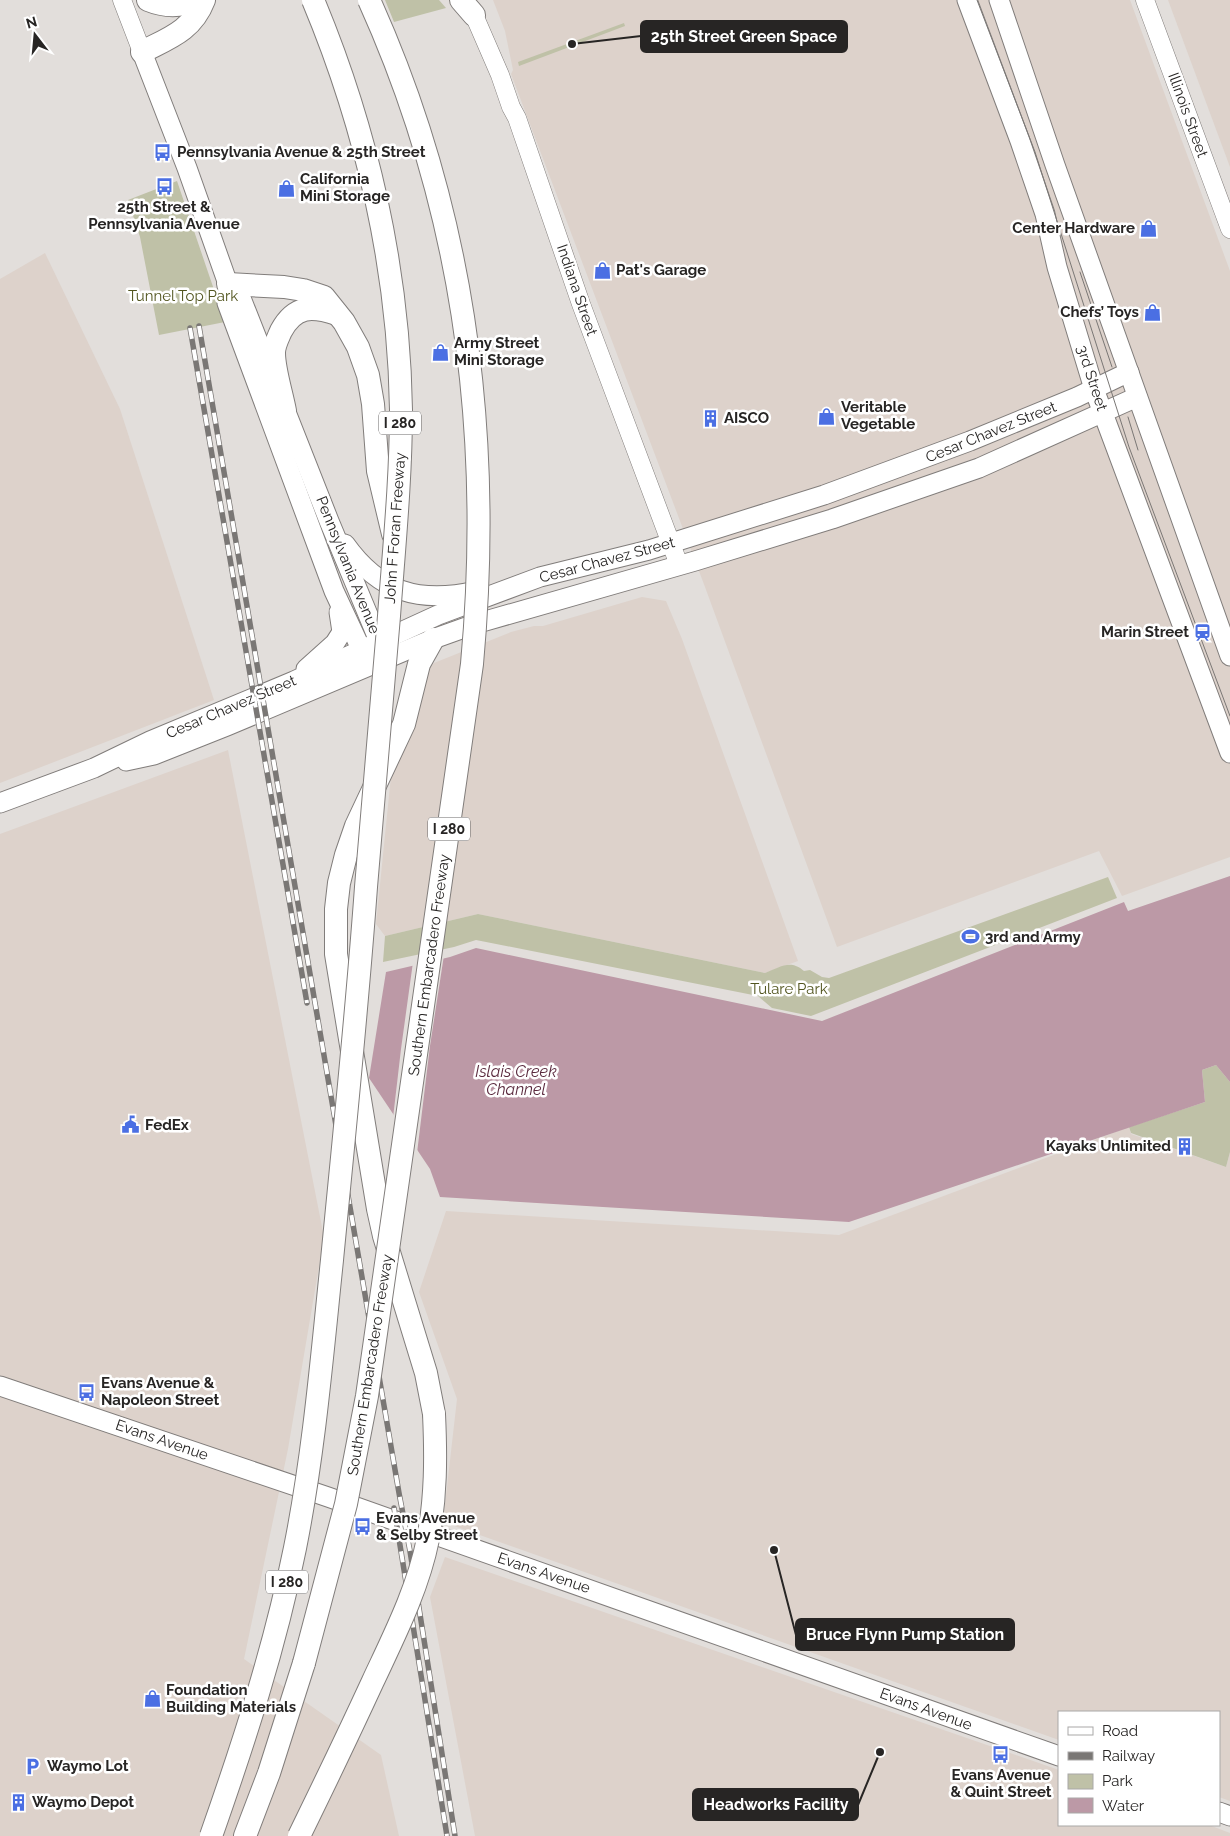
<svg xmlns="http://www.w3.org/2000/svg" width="1230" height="1836" viewBox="0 0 1230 1836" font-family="Raleway,sans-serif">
<rect width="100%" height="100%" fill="#e2dedb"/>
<g fill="#ddd2cb">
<path d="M493,0h637l100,271v586l-108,39 -23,-45 -262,96 -132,-360 -194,-513 2,-4 -8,-39z"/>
<path d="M1168,0h62v167z"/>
<path d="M45,253l75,156 94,291 -214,83v-504z"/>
<path d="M642,597l24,4 16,38 116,322 -33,12 -287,-59 -93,22 -9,-12 15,-148 33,-102 10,-11 77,-31 23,-6h9z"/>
<path d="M228,750l96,487 -36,212 -44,210 137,96 18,81h-399v-1002z"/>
<path d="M1129,1127l2,7 95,33 4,-15v649l-11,-4v-85h-160v28l-616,-218 14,-123 -38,-107 27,-81 393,24z"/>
<path d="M445,1557l614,213v55h150l21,8v3h-755l-45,-239z"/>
</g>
<g fill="#bfc1a7">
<path d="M385,0h54l7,8 -52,14z"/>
<path d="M624,23l1,3 -106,40 -1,-4z"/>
<path d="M177,181l48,141 -66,13 -19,-98 -12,-37z"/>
<path d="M1108,877l9,21 -306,118 -39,-8 -14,-12 -282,-56 -22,7 -71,15 2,-26 93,-22 287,59c16,-6 25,-14 39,-2l6,-1 12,7 7,1z"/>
<path d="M1216,1065l14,17v70l-4,15 -95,-34 -2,-6 76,-25 -3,-32z"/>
</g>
<path fill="#bc99a6" d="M1230,876v206l-14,-17 -14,5 3,32 -356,120 -409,-25 -10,-28 -61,-91 17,-106 64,-15 26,-9 346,73 302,-119 4,9z"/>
<path fill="#e2dedb" d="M444,955l-14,91 -13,107 -24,-35 8,-69 12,-87z"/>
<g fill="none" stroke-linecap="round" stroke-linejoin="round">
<defs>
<g id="secondary">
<path d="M122,0l20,52"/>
<path d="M1145,0l85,229"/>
<path d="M474,15l26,60 11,32 6,11 64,186 98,261"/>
</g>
<g id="primary">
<path d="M967,0l53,141 25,73 12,53 37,122 136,364"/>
<path d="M999,0l56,165 175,491"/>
<path d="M142,52l45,116 41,116 13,14 88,223 50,120v13"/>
<path d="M228,284l-1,19 107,288 27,58 11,8"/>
<path d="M345,544c34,48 74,60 131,47"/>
<path d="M306,669l29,-26 7,-11 -3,-20"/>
<path d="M126,761l28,-6 73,-29 206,-87 42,-15 220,-63 137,-42 147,-51 158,-71"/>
<path d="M0,803l94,-35 56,-27 144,-60 144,-66 102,-38 109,-27 175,-55 146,-54 107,-44 52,-25"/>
<path d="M0,1386l328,111 731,259"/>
<path d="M1219,1812l11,4"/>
</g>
<g id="highway">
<path d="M148,0c17,7 33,7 49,0"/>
<path d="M461,0l13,15"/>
<path d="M142,52c27,-14 50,-21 62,-52"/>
<path d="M228,284l56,3 19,3 21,7 20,25 14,25 10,28 5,29 5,67 15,63"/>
<path d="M285,411c-3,-17 -11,-41 -11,-58 0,-8 4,-15 7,-22 14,-26 31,-25 56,-17"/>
<path d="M433,639l-14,25 -15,60 -48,102 -10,29 -7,28 -3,26v45l42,255 6,27 42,137 8,41"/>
<path d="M245,1836l24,-63 35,-110"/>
</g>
</defs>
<use href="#secondary" stroke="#817d7b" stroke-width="19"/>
<use href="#primary" stroke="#817d7b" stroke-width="21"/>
<use href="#highway" stroke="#817d7b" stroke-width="24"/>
<use href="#secondary" stroke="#fff" stroke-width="18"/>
<use href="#primary" stroke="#fff" stroke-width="19"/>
<use href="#highway" stroke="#fff" stroke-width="22"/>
<g stroke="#7a7775" stroke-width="1">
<path d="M977,0l58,152 94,295 101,269"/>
<path d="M1080,272l32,95"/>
<path d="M1128,417l10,33"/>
</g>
<defs>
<g id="rail">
<path d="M199,326l200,1167 11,58 45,285"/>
<path d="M190,328l117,675"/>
<path d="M394,1508l53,328"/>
</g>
</defs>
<use href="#rail" stroke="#7a7775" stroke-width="5.5"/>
<use href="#rail" stroke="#fff" stroke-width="4" stroke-dasharray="11" stroke-linecap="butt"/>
<defs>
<g id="highway-bridge">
<path d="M304,1663l42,-159 21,-108 105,-732c21,-228 -8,-454 -103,-664"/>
<path d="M211,1836c33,-94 64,-189 84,-288 19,-95 27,-192 37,-288 12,-124 25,-248 34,-373 7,-91 15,-181 23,-271 5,-68 12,-137 12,-206 -2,-140 -34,-281 -88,-410"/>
<path d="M299,1836c25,-51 50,-103 74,-155 21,-45 45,-92 55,-142 8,-42 8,-82 6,-125"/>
</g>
</defs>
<use href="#highway-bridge" stroke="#817d7b" stroke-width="24" stroke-linecap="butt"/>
<use href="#highway-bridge" stroke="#fff" stroke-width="22"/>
</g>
<defs>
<symbol id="bus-bare" viewBox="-9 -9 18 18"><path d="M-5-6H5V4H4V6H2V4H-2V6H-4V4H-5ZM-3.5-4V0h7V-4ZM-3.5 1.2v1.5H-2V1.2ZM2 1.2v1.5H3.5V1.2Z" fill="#4b6fe3" stroke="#fff" stroke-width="2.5" paint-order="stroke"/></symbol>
<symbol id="shop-bare" viewBox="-9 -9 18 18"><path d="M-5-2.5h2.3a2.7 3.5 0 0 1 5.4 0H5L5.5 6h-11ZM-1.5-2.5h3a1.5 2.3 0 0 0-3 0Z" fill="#4b6fe3" stroke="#fff" stroke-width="2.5" paint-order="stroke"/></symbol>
<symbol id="building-bare" viewBox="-9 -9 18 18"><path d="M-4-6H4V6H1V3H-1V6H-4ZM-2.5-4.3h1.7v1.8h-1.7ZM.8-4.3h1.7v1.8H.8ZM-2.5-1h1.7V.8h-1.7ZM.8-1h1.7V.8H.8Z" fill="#4b6fe3" stroke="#fff" stroke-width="2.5" paint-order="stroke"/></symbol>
<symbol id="station-bare" viewBox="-9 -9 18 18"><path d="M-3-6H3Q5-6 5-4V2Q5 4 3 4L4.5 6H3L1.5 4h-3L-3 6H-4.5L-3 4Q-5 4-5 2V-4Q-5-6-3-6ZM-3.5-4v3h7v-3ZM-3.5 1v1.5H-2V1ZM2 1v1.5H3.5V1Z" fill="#4b6fe3" stroke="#fff" stroke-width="2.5" paint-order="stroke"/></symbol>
<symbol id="stadium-bare" viewBox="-9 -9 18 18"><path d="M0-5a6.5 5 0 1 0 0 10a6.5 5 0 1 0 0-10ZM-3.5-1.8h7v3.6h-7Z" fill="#4b6fe3" stroke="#fff" stroke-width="2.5" paint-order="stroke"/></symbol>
<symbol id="civic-bare" viewBox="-9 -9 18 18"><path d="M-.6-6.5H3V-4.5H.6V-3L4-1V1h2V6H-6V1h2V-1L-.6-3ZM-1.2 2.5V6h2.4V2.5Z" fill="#4b6fe3" stroke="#fff" stroke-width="2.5" paint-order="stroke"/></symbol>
<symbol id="parking-bare" viewBox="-9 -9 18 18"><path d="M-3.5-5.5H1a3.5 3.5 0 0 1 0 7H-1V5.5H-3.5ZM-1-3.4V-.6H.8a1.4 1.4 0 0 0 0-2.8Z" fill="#4b6fe3" stroke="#fff" stroke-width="2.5" paint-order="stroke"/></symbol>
</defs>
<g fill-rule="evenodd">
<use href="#bus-bare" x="150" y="140" width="25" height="25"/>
<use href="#bus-bare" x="152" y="174" width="25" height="25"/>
<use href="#shop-bare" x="274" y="176" width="25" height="25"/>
<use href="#shop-bare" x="1136" y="216" width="25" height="25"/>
<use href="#shop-bare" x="590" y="258" width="25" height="25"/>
<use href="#shop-bare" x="1140" y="300" width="25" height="25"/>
<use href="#shop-bare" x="428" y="340" width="25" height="25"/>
<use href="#shop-bare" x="814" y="404" width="25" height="25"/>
<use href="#building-bare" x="698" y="406" width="25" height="25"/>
<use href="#station-bare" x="1190" y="620" width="25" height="25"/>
<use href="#stadium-bare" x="958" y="924" width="25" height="25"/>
<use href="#civic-bare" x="118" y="1112" width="25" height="25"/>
<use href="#building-bare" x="1172" y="1134" width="25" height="25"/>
<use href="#bus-bare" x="74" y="1380" width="25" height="25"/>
<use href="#bus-bare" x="350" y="1514" width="25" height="25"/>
<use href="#shop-bare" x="140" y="1686" width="25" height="25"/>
<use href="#bus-bare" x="988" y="1742" width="25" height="25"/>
<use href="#parking-bare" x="20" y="1754" width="25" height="25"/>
<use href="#building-bare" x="6" y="1790" width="25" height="25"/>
</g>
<g text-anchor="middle" stroke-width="5" stroke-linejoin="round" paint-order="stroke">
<g fill="#fff" stroke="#686666" stroke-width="1">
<rect x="379" y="411.5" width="42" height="23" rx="4"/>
<rect x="428" y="817.5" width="42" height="23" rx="4"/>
<rect x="266" y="1570.5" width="42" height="23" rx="4"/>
</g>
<g font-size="14" font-weight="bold" fill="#272524">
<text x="400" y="428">I 280</text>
<text x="449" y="834">I 280</text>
<text x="287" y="1587">I 280</text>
</g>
<g font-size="15" fill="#272524" stroke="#fff">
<text transform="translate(1188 115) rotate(70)" y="5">Illinois Street</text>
<text transform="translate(577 290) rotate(71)" y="5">Indiana Street</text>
<text transform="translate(1092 378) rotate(72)" y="5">3rd Street</text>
<text transform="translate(991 432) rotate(-22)" y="5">Cesar Chavez Street</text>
<text transform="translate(395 528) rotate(-86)" y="5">John F Foran Freeway</text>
<text transform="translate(607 560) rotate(-15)" y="5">Cesar Chavez Street</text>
<text transform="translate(348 565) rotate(68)" y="5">Pennsylvania Avenue</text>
<text transform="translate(231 707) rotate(-23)" y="5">Cesar Chavez Street</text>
<text transform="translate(429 965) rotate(-82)" y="5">Southern Embarcadero Freeway</text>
<text transform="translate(370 1365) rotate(-81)" y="5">Southern Embarcadero Freeway</text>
<text transform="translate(162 1440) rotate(19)" y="5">Evans Avenue</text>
<text transform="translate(544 1573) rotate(19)" y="5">Evans Avenue</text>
<text transform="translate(926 1709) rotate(20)" y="5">Evans Avenue</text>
</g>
<g font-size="15" font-weight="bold" fill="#272524" stroke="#fff" text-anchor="start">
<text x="177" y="157">Pennsylvania Avenue &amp; 25th Street</text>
<text x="300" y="184">California<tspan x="300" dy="17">Mini Storage</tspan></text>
<text x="164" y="212" text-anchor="middle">25th Street &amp;<tspan x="164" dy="17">Pennsylvania Avenue</tspan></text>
<text x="1135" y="233" text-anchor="end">Center Hardware</text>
<text x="616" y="275">Pat's Garage</text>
<text x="1139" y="317" text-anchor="end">Chefs’ Toys</text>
<text x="454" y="348">Army Street<tspan x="454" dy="17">Mini Storage</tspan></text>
<text x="841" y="412">Veritable<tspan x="841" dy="17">Vegetable</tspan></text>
<text x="724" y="423">AISCO</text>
<text x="1189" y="637" text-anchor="end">Marin Street</text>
<text x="985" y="942">3rd and Army</text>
<text x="145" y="1130">FedEx</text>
<text x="1171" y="1151" text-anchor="end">Kayaks Unlimited</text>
<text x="101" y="1388">Evans Avenue &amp;<tspan x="101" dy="17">Napoleon Street</tspan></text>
<text x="376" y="1523">Evans Avenue<tspan x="376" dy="17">&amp; Selby Street</tspan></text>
<text x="166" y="1695">Foundation<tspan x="166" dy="17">Building Materials</tspan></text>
<text x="47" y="1771">Waymo Lot</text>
<text x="1001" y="1780" text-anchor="middle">Evans Avenue<tspan x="1001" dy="17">&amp; Quint Street</tspan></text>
<text x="32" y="1807">Waymo Depot</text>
</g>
<g font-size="15" fill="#52551f" stroke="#fff">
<text x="183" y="301">Tunnel Top Park</text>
<text x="789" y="994">Tulare Park</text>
</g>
<g font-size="16" font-style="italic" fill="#5a2a3e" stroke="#fff">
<text x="516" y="1077">Islais Creek<tspan x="516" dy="18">Channel</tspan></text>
</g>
</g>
<path fill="none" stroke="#272524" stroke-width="2" d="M572 44L641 36M774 1550L796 1635M880 1752L858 1805"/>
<g fill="#272524" stroke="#fff" stroke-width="2">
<circle cx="572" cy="44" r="5"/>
<circle cx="774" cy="1550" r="5"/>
<circle cx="880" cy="1752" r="5"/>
</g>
<g fill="#272524" stroke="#272524" stroke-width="2">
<rect x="641" y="21" width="206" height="31" rx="5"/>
<rect x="796" y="1619" width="218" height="31" rx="5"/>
<rect x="693" y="1789" width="165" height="31" rx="5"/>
</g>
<g font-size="16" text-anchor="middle" font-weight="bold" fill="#fff">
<text x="744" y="42">25th Street Green Space</text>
<text x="905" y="1640">Bruce Flynn Pump Station</text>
<text x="776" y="1810">Headworks Facility</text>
</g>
<rect x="1058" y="1711" width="162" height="115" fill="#ffffff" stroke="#a9a8a7"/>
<rect x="1068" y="1727" width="25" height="8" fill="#ffffff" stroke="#a9a8a7"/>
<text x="1102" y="1736" font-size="15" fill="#272524">Road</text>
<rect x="1068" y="1752" width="25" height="8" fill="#7a7775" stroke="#a9a8a7"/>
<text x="1102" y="1761" font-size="15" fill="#272524">Railway</text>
<rect x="1068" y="1774" width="25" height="15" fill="#bfc1a7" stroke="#a9a8a7"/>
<text x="1102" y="1786" font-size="15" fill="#272524">Park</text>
<rect x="1068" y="1798" width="25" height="15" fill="#bc99a6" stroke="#a9a8a7"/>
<text x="1102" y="1811" font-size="15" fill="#272524">Water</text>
<g transform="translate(35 35) rotate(344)" stroke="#ffffff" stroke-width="4" paint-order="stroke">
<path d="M0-4L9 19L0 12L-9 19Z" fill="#272524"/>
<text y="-8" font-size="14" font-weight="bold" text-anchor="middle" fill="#272524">N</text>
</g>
</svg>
